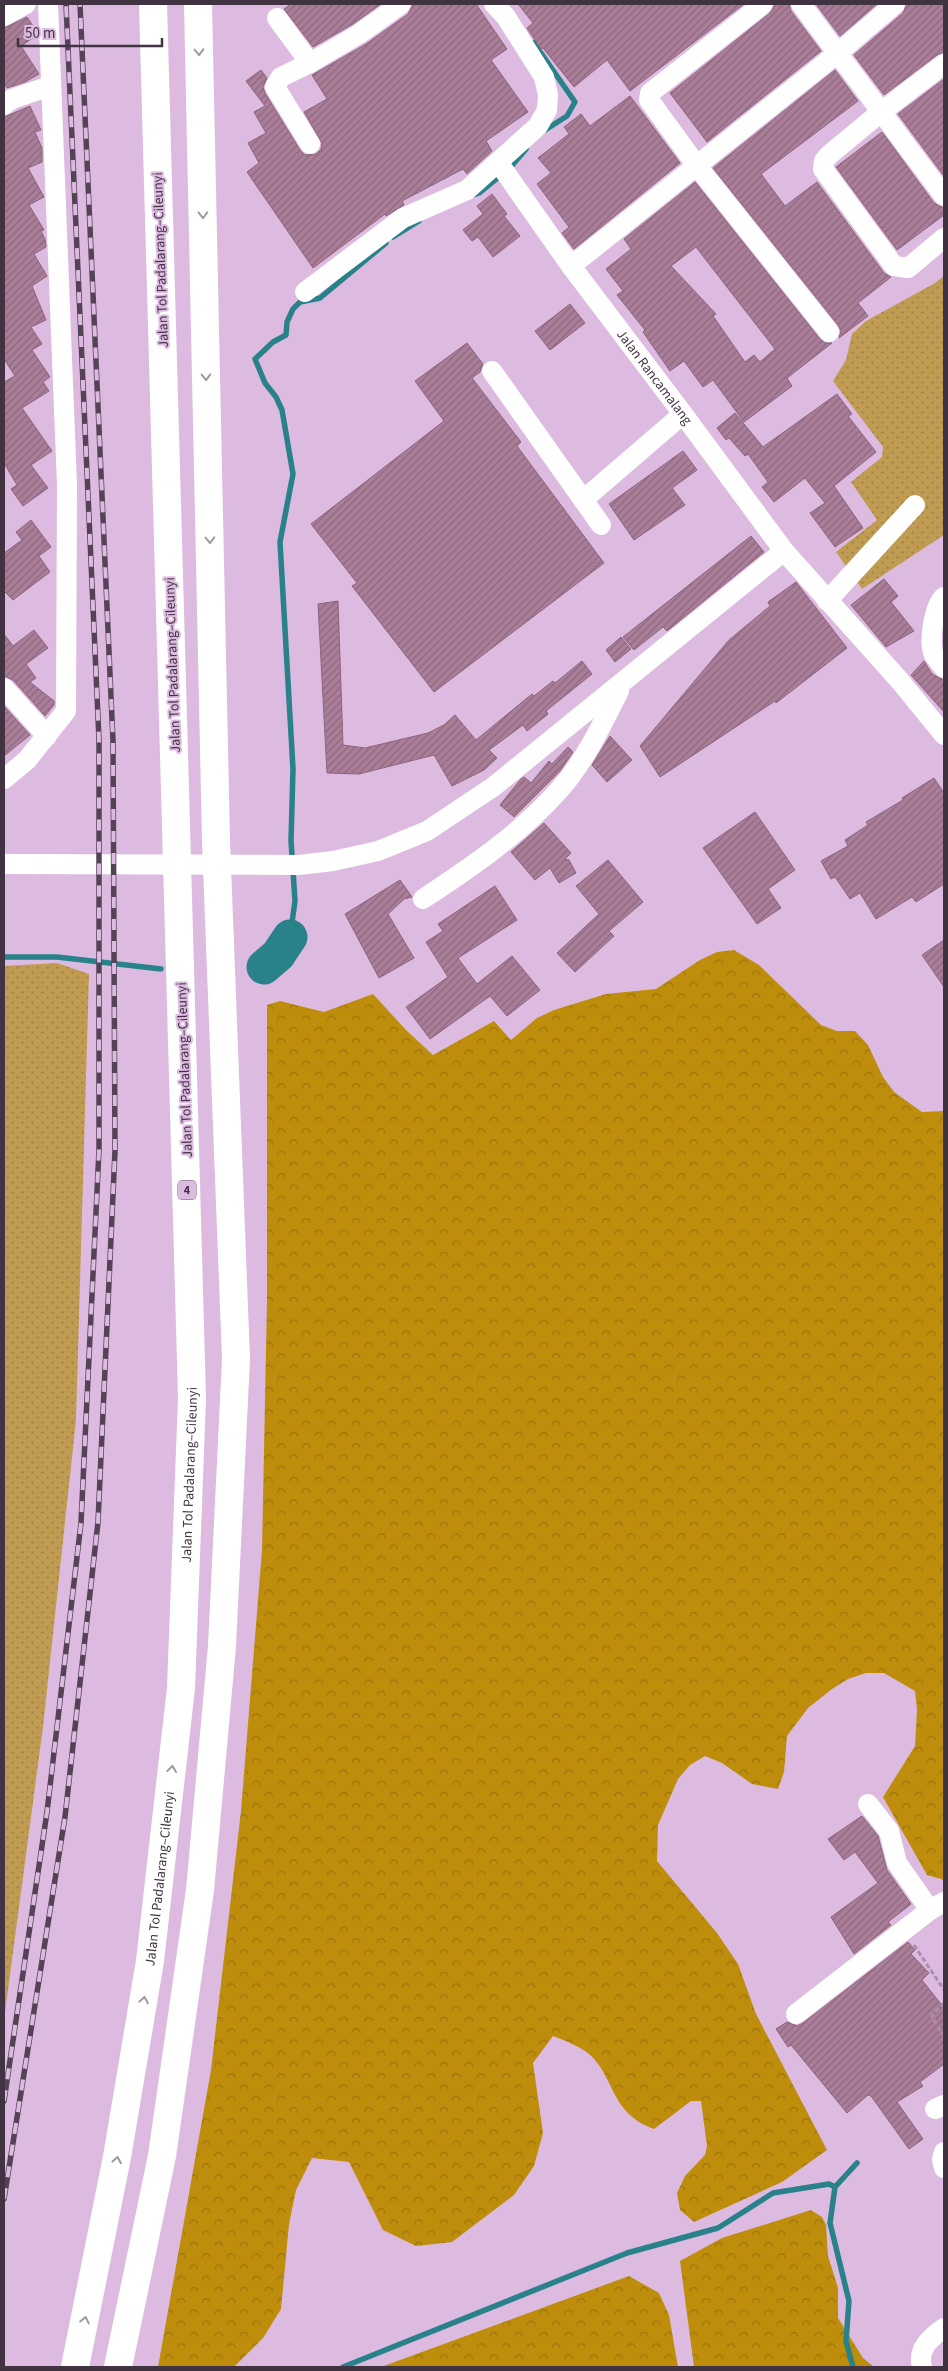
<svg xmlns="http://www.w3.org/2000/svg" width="948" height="2371" viewBox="0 0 948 2371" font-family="'Source Sans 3',sans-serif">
<defs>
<pattern id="grass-dots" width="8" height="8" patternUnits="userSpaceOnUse" patternTransform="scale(1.25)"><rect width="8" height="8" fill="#c09c53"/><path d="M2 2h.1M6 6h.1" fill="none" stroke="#9e8046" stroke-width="1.8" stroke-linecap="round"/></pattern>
<pattern id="forest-crowns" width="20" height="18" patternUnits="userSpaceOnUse" patternTransform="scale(1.25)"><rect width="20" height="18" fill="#bd8d0b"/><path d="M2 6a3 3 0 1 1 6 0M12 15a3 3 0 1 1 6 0" fill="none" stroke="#9b740d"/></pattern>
<pattern id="building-hatch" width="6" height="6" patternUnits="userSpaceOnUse" patternTransform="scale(1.25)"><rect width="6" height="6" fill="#aa7e98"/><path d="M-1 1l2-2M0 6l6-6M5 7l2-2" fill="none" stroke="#8c687e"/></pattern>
</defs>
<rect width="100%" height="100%" fill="#ddbbe1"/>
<g fill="url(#grass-dots)">
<path d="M944,276v259l-82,54 -26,-37 41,-32 -26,-38 31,-25 1,-10 -50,-66 13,-21 6,-26 14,-13 69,-38z"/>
<path d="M57,963l32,11 -13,446 -33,307 -39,293v-1054z"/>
</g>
<g fill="url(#forest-crowns)">
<path d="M734,950l25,15 62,60 16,6h18l13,14 15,32 11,15 28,20 22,-1v769l-17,-5 -44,-78 32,-51 2,-37 -2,-18 -31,-18h-18l-18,6 -16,10 -24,19 -21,28 -3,36 -6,17 -26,-5 -30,-21 -17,-7 -15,9 -12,14 -20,46 -1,36 60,72 21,31 18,50 71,136 -45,32 -88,40 -14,-12 -3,-17 8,-17 20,-21 2,-9 -6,-45h-10l-37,28c-47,-17 -38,-56 -69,-78 -9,-6 -21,-11 -32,-15l-20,27 10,70 -9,33 -20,29 -62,47 -36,4 -33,-16 -34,-68 -37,-4 -16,32 -7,34 -8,85 -18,29 -29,29h-76l53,-297 30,-259 21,-261 5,-249v-296l13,-4 44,11 49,-18 33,36 27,25 61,-34 17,19 26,-22 17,-8 52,-16 50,-5 44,-29 17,-8z"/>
<path d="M811,2210l11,7 4,8 2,31 10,32v30l25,40 11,9h-180l-14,-106 42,-23z"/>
<path d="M629,2276l30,17 10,22 9,52h-297z"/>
</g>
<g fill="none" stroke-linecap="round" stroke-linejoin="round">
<g stroke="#298189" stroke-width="5.5">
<path d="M534,43l41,59 -8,14 -25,16"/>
<path d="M509,169l17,-20"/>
<path d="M473,195l6,-2 22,-18"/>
<path d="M393,237l26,-16"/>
<path d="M290,937l5,-36 -4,-60 2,-72 -13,-227 13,-68 -11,-64 -6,-13 -11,-14 -10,-24 18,-17 13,-7 1,-13 6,-13 7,-7 20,-4 66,-55"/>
<path d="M4,957h53l104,12"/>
<path d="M343,2367l284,-114 91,-25 55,-35 56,-9 6,3"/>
<path d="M853,2367l-7,-26 3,-40 -19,-78 5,-36 22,-24"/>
</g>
<path stroke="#298189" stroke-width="35" d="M264,967l14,-12 12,-18"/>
</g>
<g fill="url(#building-hatch)" stroke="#8c637b" fill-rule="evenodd">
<path d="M291,4h90l-28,20 -40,23 -29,-38z"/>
<path d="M413,4h63l31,45 -16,11 37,52 -42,29 6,10 -25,23 -4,-5 -61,32 2,4 -18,11 -1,-2 -72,54 -66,-96 12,-9 -11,-20 18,-10 -12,-21 11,-6 -19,-25 15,-11 6,8 -4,9 2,6 35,57 5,5 11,-1 5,-5 1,-6 -18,-31 23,-13 -15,-24 54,-31 42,-30z"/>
<path d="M518,4h226l-114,87 -23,-31 -33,27 -31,-39 -2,1 -14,-21 6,-5z"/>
<path d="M775,4h14l2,7 30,40 -114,91 -37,-49 100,-80z"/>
<path d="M816,4h61l-37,32z"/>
<path d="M907,4h37v48l-7,3 -53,40 -30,-40 49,-42z"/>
<path d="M27,17l10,15v3l-16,11 18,28 -14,8 -18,6 -3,-5v-55z"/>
<path d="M835,70l23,31 -97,73 24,32 32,-24 67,91 7,4 -33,26 10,13 -29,22 2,-7 -3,-6 -125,-157z"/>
<path d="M944,79v97l-46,-62z"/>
<path d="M630,96l50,67 -106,86 -12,-16 7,-6 -32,-43 14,-11 -13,-15 31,-24 -5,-7 17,-13 9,12z"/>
<path d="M30,106l11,24 -6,2 7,16v14l-14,6 16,29 -15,8 15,25 -3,1 4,8 1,8 -12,7 13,22 -15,10 14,34 -15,7 11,17 -10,6 18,27 -7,5 6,9 -27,17 30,43 -21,14 17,23 -25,18 -12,-17 6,-4 -13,-22v-81l11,-6 -11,-17v-242z"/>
<path d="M882,132l52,71 10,5v7l-47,35 -61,-83z"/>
<path d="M695,182l125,157 5,4h7l-45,35 5,8 -48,36 -31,-42 -10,7 -19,-26 -14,10 -27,-39 2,-2 -28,-35 6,-4 -17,-22 25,-20 -7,-10zM696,247l79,102 -15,13 -6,-7 -9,7 -32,-46 3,-2 -45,-48z"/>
<path d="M492,194l15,20 -3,2 16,20 -27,21 -15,-20 -6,4 -9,-11 20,-16 -6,-8z"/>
<path d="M570,304l15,19 -35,27 -15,-19z"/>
<path d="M467,343l16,21 -3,8 -8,6 49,64 -4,4 87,117 -170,129 -82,-106 5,-3 -46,-59 133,-103 -29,-40z"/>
<path d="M837,394l15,20 -4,2 28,36 -42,34 29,42 -28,19 -25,-34 15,-10 -20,-25 -31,24 -12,-15 6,-5 -20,-28 -3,2 -16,-18 -3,2 -9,-12 18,-15 28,34z"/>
<path d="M683,451l14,19 -25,18 13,17 -51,35 -25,-36z"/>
<path d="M31,520l20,27 -12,9 11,16 -37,28 -9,-9v-38l18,-13 -6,-8z"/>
<path d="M751,536l13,16 -97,79 -4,-4 -29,23 -11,-13z"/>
<path d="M884,579l14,17 -7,6 23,29 -28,16 -35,-42z"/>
<path d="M796,582l51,66 -71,55 -1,-2 -115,76 -20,-31 89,-106 41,-34 -2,-4z"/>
<path d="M338,601l5,144 22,3 63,-15 16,-8 11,-10 21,25 56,-46 2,2 19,-15 2,2 27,-22 10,13 -46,37 2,3 -21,17 -4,-6 -34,25 8,8 -13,12 -32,16 -18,-31 -75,19 -32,-1 -9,-169z"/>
<path d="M34,630l14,18 -22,16 10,14 -6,4 24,19v4l-9,11 -32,-36 -9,-4v-42l9,12z"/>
<path d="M621,637l10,12 -16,13 -9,-12z"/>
<path d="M924,661l8,13 12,6v32l-33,-37z"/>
<path d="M4,706l26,29 -26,21z"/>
<path d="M610,736l22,24 -25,22 -15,-17z"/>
<path d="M568,747l5,5 -13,19 -46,46 -14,-12 21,-26 3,-2 7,6 18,-22 3,3z"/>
<path d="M934,778l10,15v91l-28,18 -4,-5 -36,22 -16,-26 -10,6 -15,-22 -4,2 -10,-18 27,-15 -3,-6 23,-15 -2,-3 37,-22 -1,-2z"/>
<path d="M755,812l40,58 -27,19 13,19 -24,16 -54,-76z"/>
<path d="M544,823l27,30 -6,6 4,1 7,13 -17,10 -9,-15 -15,12 -24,-28z"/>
<path d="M608,860l35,42 -34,29 5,5 -39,36 -18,-19 42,-39 -23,-28z"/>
<path d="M400,880l12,17 -8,2 -16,15 26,44 -35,20 -34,-64z"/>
<path d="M495,886l22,34 -59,38 19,26 35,-28 28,34 -33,26 -17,-20 -60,43 -24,-32 42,-30 -22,-35 17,-11 -5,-7z"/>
<path d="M944,940v47l-22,-32z"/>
<path d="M862,1816l16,20 9,34 24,34 -23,18 3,3 -37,29 -23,-37 47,-34 -23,-31 -11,8 -16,-21z"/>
<path d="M908,1942l7,8 -4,4 18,19 -7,7 22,28v56l-24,18 3,4 -26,16 26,37 -14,10 -38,-53 -3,-1 -21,18 -56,-68 -3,2 -12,-18 11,-7 10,4 6,-3z"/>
</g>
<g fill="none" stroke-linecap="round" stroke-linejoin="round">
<g stroke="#aa8ead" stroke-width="3" stroke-dasharray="5 2.5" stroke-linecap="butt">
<path d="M914,1945l30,45"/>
<path d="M944,2003l-11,10 -1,4 12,19"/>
</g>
<g stroke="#fff" stroke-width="20">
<path d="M763,4l-113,89 -1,7 48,66 132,166"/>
<path d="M801,4l143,192"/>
<path d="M4,16l22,-12"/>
<path d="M277,18l33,45"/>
<path d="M944,64l-63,48 -52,43 -5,6 -1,8 71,97 14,2 36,-30"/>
<path d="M4,105l8,-6 38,-13"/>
<path d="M310,144l-35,-57 6,-10 29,-14 49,-29 42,-30"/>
<path id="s1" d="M498,162l73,104 112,148 101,137 116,130 44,54"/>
<path d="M571,266l268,-214 56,-48"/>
<path d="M305,292l98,-74 64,-28 71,-64 9,-16 1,-15 -4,-18 -38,-60 -12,-13"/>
<path d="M492,371l109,154"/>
<path d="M583,500l100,-86"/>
<path d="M944,597c-10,8 -16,46 -10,58 3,4 7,9 10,13"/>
<path d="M827,601l88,-96"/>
<path d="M4,688l43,48"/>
<path d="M4,779l23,-19 39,-49 1,-226 -19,-481"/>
<path d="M4,864l295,1 34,-4 45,-10 49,-20 66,-44 291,-236"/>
<path d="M423,899c50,-33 97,-65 137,-110 25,-28 42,-65 59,-98"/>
<path d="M868,1804l21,27 8,32 33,47 14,-8"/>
<path d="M796,2014l134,-104"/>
<path d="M935,2109l9,-4"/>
<path d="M944,2152l-2,7 2,9"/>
<path d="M922,2367c-5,-18 8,-29 22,-39"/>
</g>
<g stroke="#fff" stroke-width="28">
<path id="s2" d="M75,2367l42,-210 33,-196 31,-273 11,-290 -39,-1394"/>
<path d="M118,2367l44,-211 38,-266 22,-244 14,-287 -20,-518 -18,-837"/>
</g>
<defs>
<g id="rail">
<path d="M4,2101l43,-289 34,-289 18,-373v-410l-33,-736"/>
<path d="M4,2199l61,-382 33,-295 17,-371 -2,-410 -33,-737"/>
</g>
</defs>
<use href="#rail" stroke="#534355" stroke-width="5.5"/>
<use href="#rail" stroke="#ddbbe1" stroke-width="4" stroke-dasharray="11" stroke-linecap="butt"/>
</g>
<defs><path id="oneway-chevron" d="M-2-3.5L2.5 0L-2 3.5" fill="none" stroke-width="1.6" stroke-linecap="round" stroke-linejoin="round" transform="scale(1.25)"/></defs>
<g stroke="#a099a0">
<use href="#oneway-chevron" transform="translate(199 52) rotate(89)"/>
<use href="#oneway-chevron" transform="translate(203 215) rotate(89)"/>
<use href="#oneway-chevron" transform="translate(206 377) rotate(89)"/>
<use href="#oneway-chevron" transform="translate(210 540) rotate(89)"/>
<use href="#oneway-chevron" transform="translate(172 1769) rotate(-84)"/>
<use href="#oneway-chevron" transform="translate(144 2000) rotate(-80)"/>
<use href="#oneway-chevron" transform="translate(117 2160) rotate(-80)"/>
<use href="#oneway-chevron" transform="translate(85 2320) rotate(-78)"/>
</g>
<g text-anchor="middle" stroke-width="4" stroke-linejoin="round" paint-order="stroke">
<rect fill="#ddbbe1" stroke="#705c72" stroke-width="1" x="178" y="1180.5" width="18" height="19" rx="4"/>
<g font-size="12" font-weight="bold" fill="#413342">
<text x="187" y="1194">4</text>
</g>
<g font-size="14" fill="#413342" stroke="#ddbbe1">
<text transform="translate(160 260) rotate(-92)" y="5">Jalan Tol Padalarang–Cileunyi</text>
<text dy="5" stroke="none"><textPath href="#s1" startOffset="266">Jalan Rancamalang</textPath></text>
<text transform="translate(172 665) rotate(-92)" y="5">Jalan Tol Padalarang–Cileunyi</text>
<text transform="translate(184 1070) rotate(-92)" y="5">Jalan Tol Padalarang–Cileunyi</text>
<text dy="5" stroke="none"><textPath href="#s2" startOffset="901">Jalan Tol Padalarang–Cileunyi</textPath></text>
<text dy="5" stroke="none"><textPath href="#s2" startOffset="496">Jalan Tol Padalarang–Cileunyi</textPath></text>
</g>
</g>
<rect width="948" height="2371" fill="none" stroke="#413342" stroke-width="10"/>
<path d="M18 38v8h144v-8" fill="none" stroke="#413342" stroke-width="2.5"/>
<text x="25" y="38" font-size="15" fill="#413342" stroke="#ddbbe1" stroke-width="4" paint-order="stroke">50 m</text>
</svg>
